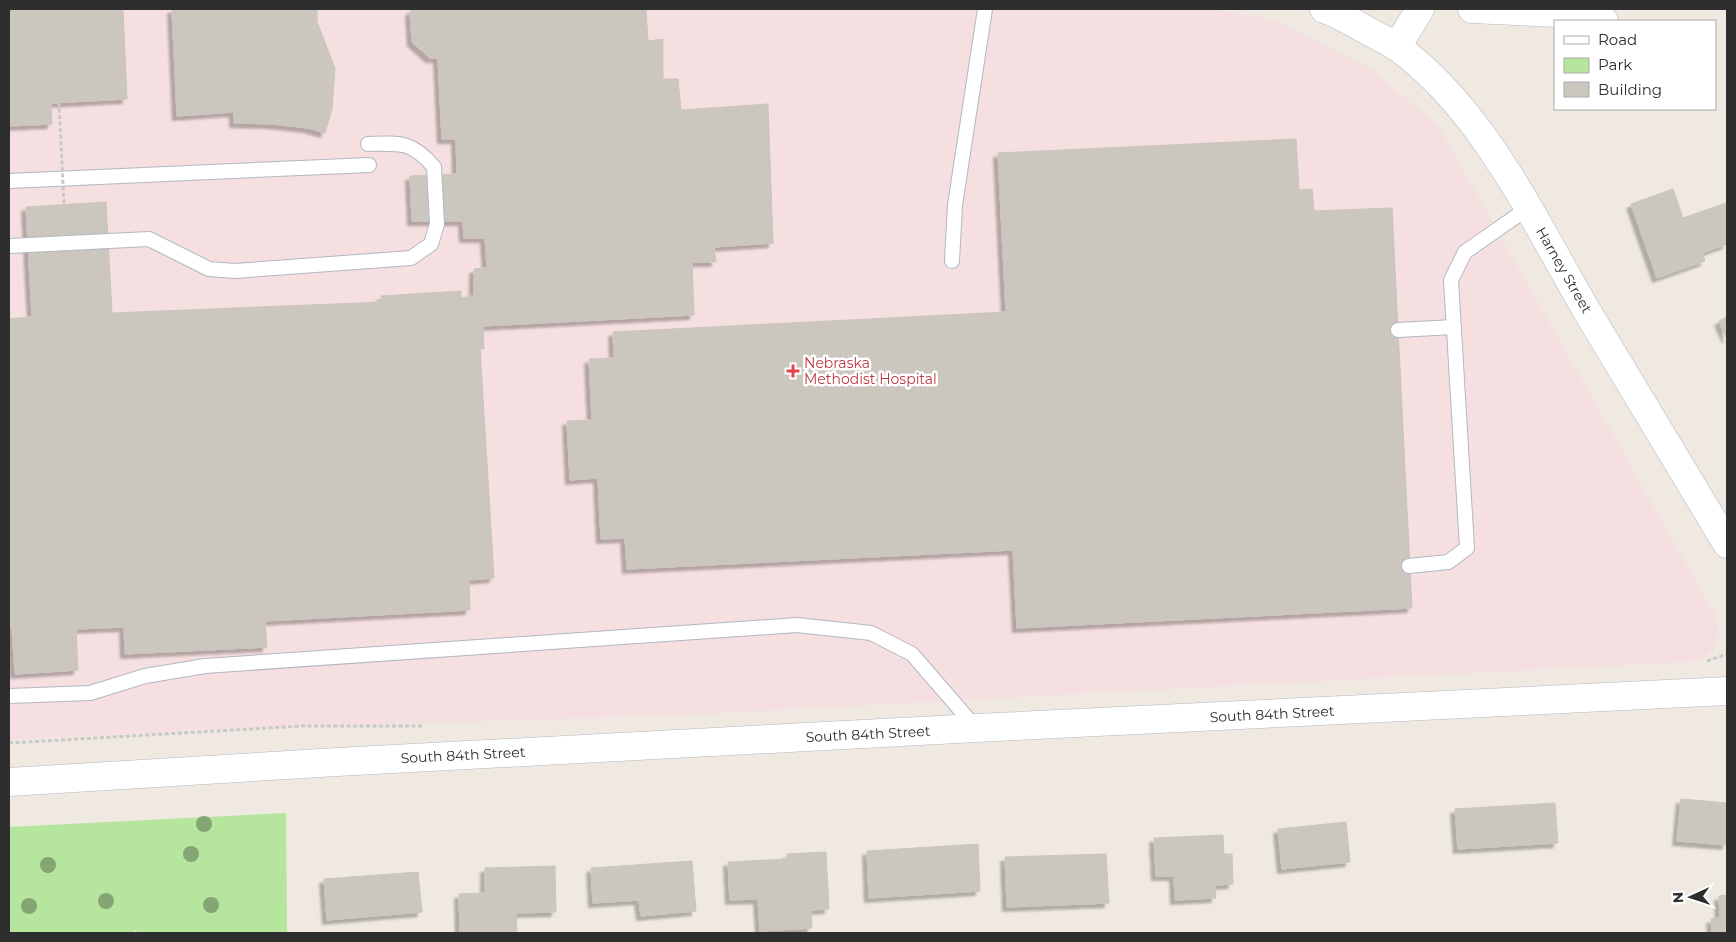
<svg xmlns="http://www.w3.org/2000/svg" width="1736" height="942" viewBox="0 0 1736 942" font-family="Montserrat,sans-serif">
<defs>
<filter id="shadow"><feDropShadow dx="-4.5" dy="4.5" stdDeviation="1" flood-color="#0004"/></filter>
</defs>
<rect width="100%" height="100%" fill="#efe9e1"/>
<path fill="#f5dfe0" d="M9,9h1203l63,11 93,47 69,57 280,494 2,17 -7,15 -11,11 -1036,55 -397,11 -259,13z"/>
<path fill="#b6e59e" d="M286,813l1,120h-149l-2,-3 -4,3h-123v-106z"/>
<g fill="#cbc7bf" stroke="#cbc5ba" filter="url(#shadow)">
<path d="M9,9h114l4,90 -76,4 1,21 -43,2z"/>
<path d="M172,9h145v13l18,46 -3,41 -7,24 -17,-5 -35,-4 -39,-1v-11l-57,4z"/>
<path d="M413,9h76l1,1 156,-1 2,32 15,-2v40h15l3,31 87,-6 5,139 -59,4 2,15h-24l2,53 -211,11 1,-32 -10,2v-27l13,-1 -2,-30h-21l-1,-17h-51l-2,-45 47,-2 -1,-35h-14l-4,-81h-8l-18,-16 -2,-30z"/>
<path d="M1296,139l3,51 13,-1 2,22 78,-3 20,400 -395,20 -4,-78 -386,19 -2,-31 -24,1 -3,-61 -28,2 -3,-59 25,-1 -3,-61 25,-1 -1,-26 393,-20 -8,-159z"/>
<path d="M1673,189l10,29 43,-15 1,41 -25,9 3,8 -48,17 -26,-74z"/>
<path d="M106,202l6,111 271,-11 -2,-6 80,-5v7l23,-4 -1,32 1,23 -4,-1 14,230 -25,2 1,30 -205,11 2,26 -142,7 -1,-27 -48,2 2,41 -63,4 -3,-46 -3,1v-310l23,-2 -6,-110z"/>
<path d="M1727,317v22l-8,-18z"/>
<path d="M1681,799l46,4v42l-50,-4z"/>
<path d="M1555,803l3,40 -100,6 -3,-40z"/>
<path d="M1346,822l4,40 -68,7 -4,-40z"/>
<path d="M1223,835l1,19h8l1,30 -18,1 1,13 -41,2 -1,-24h-18l-2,-38z"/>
<path d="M978,844l2,47 -111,7 -2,-47z"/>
<path d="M826,852l3,57 -18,1 1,18 -52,3 -2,-32 -28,1 -2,-38 60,-3 -1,-5z"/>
<path d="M1106,854l3,49 -102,4 -2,-50z"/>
<path d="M692,861l4,50 -55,5 -2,-16 -46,3 -2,-35z"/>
<path d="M555,866l1,46 -40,1 1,18 -57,2 -1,-39 26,-1v-25z"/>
<path d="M418,872l4,40 -95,8 -3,-41z"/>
<path d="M1727,895v38h-15l-1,-14 9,-1 -1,-22z"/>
</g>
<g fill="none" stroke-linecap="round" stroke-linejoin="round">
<defs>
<g id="service">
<path d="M9,181l360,-16"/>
<path d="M9,246l140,-7 60,30 26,2 176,-13 20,-14 6,-20 -3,-57c-22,-26 -34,-24 -66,-23"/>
<path d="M952,261l3,-56 30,-196"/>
<path d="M1398,330l56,-3"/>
<path d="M1409,566l39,-4 19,-14 -16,-268 14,-28 63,-44"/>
<path d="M9,696l81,-3 55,-17 60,-10 592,-41 74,8 41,21 64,74"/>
</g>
<g id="minor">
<path d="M1324,9c15,5 29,14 44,22 9,5 20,10 29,16 90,65 141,183 197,276 44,74 89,147 133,221"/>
<path d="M1472,9l109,5 23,7"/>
<path d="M1397,47l23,-38"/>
</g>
<path id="secondary" d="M9,782l328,-20 639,-34 751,-37"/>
</defs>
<use href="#service" stroke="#b4b7c1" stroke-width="16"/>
<use href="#minor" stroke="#b4b7c1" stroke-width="29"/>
<use href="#secondary" stroke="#b4b7c1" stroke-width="29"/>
<g stroke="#c9c9c9" stroke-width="3" stroke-dasharray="4 2.5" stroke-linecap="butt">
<path d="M1707,661l20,-7"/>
<path d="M9,743l294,-17h120"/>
</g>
<use href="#service" stroke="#fff" stroke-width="14"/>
<use href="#minor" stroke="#fff" stroke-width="28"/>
<use href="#secondary" stroke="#fff" stroke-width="28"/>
<path stroke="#c9c9c9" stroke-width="3" stroke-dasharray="4 2.5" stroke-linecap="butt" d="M59,102l5,102"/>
</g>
<g fill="#84a574">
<circle cx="204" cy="824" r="8"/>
<circle cx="191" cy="854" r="8"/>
<circle cx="48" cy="865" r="8"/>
<circle cx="106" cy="901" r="8"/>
<circle cx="211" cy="905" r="8"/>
<circle cx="29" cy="906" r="8"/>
</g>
<path fill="#e0444e" stroke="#fff" stroke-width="2" d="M790.5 363.5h5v5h5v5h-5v5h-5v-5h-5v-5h5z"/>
<g text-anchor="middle" stroke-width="5" stroke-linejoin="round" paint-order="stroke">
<g font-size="14" fill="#2e2e2e" stroke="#fff">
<text transform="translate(1564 270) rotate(60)" y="5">Harney Street</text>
<text transform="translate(1272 714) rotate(-3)" y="5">South 84th Street</text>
<text transform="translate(868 734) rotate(-3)" y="5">South 84th Street</text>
<text transform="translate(463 755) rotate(-3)" y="5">South 84th Street</text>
</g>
<g font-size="14" fill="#be3a42" stroke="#fff" text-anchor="start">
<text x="804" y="368">Nebraska<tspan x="804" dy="16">Methodist Hospital</tspan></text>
</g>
</g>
<rect width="1736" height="942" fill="none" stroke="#2e2e2e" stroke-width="20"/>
<rect x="1554" y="20" width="162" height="90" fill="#ffffff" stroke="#ababab"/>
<rect x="1564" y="36" width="25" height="8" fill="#ffffff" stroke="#ababab"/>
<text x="1598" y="45" font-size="15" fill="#2e2e2e">Road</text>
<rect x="1564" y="58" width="25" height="15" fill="#b6e59e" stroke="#ababab"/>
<text x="1598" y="70" font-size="15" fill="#2e2e2e">Park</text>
<rect x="1564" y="82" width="25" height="15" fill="#cbc7bf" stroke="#ababab"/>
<text x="1598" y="95" font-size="15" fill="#2e2e2e">Building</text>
<g transform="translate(1691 897) rotate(267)" stroke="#ffffff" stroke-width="4" paint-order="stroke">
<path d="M0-4L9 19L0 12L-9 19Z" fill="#2e2e2e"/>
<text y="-8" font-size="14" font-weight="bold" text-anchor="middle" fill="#2e2e2e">N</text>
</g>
</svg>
